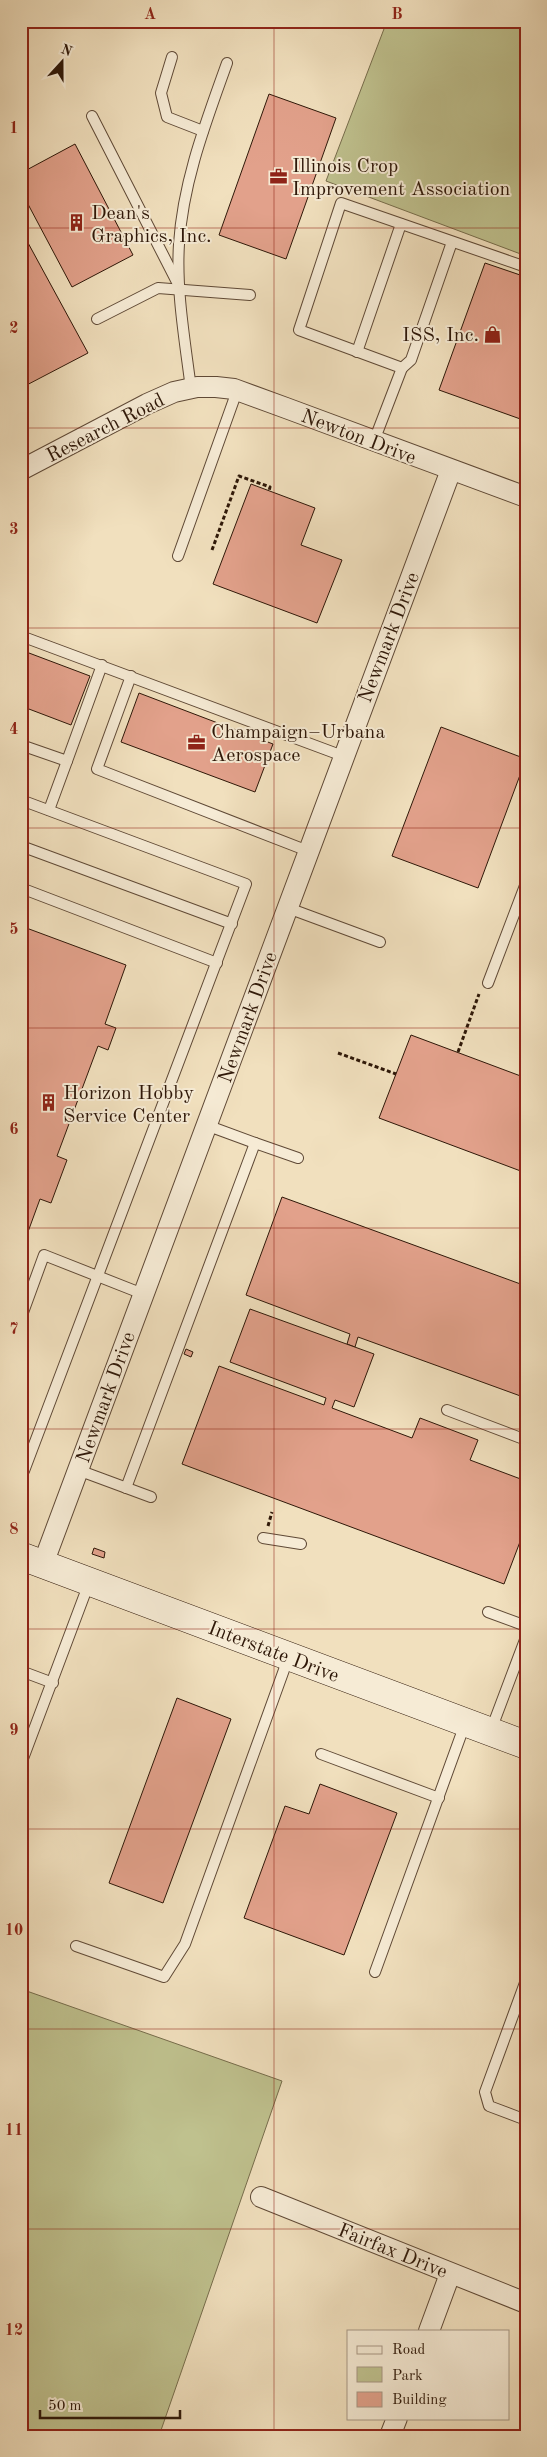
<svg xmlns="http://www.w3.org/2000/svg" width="547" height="2457" viewBox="0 0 547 2457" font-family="'Old Standard TT',serif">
<rect width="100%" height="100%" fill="#f1e0be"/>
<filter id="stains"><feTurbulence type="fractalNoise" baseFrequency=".004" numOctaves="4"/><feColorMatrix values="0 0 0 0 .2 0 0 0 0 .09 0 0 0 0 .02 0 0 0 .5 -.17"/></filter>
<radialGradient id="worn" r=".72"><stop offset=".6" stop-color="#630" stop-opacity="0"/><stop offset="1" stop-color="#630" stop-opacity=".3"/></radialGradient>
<g fill="#bfc18e" stroke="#766c4b">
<path d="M387,21h139v235l-200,-75z"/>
<path d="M21,1989l261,92 -123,355h-138z"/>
</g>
<g fill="#e2a18b" stroke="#2e1708">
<path d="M269,94l67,24 -50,141 -67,-24z"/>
<path d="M75,144l58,111 -61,32 -51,-96v-18z"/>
<path d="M21,230l67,123 -67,35z"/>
<path d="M485,263l41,14v144l-87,-31z"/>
<path d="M251,484l64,24 -14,37 41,15 -25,63 -104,-39z"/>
<path d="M21,650l69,26 -19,49 -50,-19z"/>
<path d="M139,693l134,51 -18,48 -134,-50z"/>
<path d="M441,727l85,32 -48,129 -86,-32z"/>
<path d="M21,926l105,39 -21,59 11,4 -8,22 -10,-4 -41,110 10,4 -16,43 -11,-4 -19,52z"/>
<path d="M411,1035l115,43v95l-147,-55z"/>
<path d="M282,1197l244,89v112l-168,-61 -3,10 -8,-3 3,-10 -104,-39z"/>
<path d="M250,1309l124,45 -20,53 -19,-7 -3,8 80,30 8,-20 58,22 -8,20 56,21v45l-22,58 -322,-120 37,-98 105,39 2,-7 -96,-36z"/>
<path d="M186,1349l7,3 -2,5 -7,-3z"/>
<path d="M94,1548l11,4 -1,6 -12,-4z"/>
<path d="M177,1698l54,21 -68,184 -54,-20z"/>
<path d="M320,1784l77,29 -53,142 -100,-37 41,-112 24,8z"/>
</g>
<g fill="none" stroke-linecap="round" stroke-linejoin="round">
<defs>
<g id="lane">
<path d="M172,57l-11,36 6,24 36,14"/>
<path d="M92,116l87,170"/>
<path d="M97,319l61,-31 92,7"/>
<path d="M357,352l44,-128"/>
<path d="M401,369l10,-9 41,-118"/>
<path d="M191,389c-6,-48 -15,-98 -12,-145 4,-63 27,-122 48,-181"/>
<path d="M374,441l28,-73 -103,-38 42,-127 185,64"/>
<path d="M178,556l59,-165"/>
<path d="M21,636l322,120"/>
<path d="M131,676l-34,93 211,82"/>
<path d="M21,745l46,16 35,-96"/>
<path d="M21,800l225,84 -222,587 -3,-1"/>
<path d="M49,810l18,-49"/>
<path d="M21,846l211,78"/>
<path d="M21,888l196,75"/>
<path d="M288,908l92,34"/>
<path d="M488,983l38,-100"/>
<path d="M206,1125l49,18"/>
<path d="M21,1318l23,-63 99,39"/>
<path d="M447,1410l79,30"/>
<path d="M78,1470l73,27"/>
<path d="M126,1488l129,-345 43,15"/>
<path d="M263,1538l38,6"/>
<path d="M526,1605v5"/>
<path d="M488,1612l38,14"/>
<path d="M21,1671l32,12"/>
<path d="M491,1730l35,-93"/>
<path d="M321,1754l118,44"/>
<path d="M21,1764l68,-181"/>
<path d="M76,1946l88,31 21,-33 104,-288"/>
<path d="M375,1972l90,-248"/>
<path d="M526,1980l-41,112 4,14 37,14"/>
</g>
<g id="street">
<path d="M21,470l126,-66 27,-12 23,-5h19l18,2 52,19 240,89"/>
<path d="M43,1564l408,-1094"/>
<path d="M261,2197l265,106"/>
<path d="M429,2331l21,-57"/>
<path d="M390,2436l7,-18"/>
</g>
<path id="secondary" d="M21,1556l505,189"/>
</defs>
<use href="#lane" stroke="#5f4936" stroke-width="12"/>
<use href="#street" stroke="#5f4936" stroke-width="22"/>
<use href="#secondary" stroke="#2e1708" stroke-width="29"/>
<g stroke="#2e1708" stroke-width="3" stroke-dasharray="4 2.5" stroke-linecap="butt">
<path d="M212,550l27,-74 31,11 -1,4"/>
<path d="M458,1052l21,-58"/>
<path d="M338,1053l58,21"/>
<path d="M268,1526l4,-14"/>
</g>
<use href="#lane" stroke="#f6ebd5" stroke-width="10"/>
<use href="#street" stroke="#f6ebd5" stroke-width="20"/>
<use href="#secondary" stroke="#f6ebd5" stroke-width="28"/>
</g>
<path fill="none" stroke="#8f2418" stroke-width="1" stroke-opacity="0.55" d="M274,21v2415M21,228h505M21,428h505M21,628h505M21,828h505M21,1028h505M21,1228h505M21,1429h505M21,1629h505M21,1829h505M21,2029h505M21,2229h505"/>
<defs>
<symbol id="office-bare" viewBox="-9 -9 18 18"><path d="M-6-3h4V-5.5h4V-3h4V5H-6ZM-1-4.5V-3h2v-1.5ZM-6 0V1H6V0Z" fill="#8f2418" stroke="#f6ebd5" stroke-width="2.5" paint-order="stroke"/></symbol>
<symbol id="building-bare" viewBox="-9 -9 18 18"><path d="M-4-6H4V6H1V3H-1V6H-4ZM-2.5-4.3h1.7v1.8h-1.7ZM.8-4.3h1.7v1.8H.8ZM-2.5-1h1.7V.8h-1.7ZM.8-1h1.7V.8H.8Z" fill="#8f2418" stroke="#f6ebd5" stroke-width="2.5" paint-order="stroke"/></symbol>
<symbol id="shop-bare" viewBox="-9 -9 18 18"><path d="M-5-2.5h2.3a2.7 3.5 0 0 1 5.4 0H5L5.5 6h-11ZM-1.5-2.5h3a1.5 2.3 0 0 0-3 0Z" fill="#8f2418" stroke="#f6ebd5" stroke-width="2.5" paint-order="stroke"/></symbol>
</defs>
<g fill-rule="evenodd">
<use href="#office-bare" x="266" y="164" width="25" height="25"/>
<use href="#building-bare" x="64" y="210" width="25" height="25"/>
<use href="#shop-bare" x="480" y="322" width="25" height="25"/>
<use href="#office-bare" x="184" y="730" width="25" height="25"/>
<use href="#building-bare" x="36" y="1090" width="25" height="25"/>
</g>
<g text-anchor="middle" stroke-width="4" stroke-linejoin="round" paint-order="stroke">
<g font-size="20" fill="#2e1708" stroke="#f6ebd5" text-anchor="start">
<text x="292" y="172">Illinois Crop<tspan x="292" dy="23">Improvement Association</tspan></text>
<text x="91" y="219">Dean's<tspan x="91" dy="23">Graphics, Inc.</tspan></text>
<text x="479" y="341" text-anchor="end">ISS, Inc.</text>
<text x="211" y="738">Champaign–Urbana<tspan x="211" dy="23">Aerospace</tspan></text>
<text x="63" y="1099">Horizon Hobby<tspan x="63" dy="23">Service Center</tspan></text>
</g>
<g font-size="20" fill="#2e1708" stroke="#f6ebd5">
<text transform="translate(105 427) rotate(-27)" y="7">Research Road</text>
<text transform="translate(359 436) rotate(21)" y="7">Newton Drive</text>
<text transform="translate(388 637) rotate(-69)" y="7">Newmark Drive</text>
<text transform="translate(247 1017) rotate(-70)" y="7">Newmark Drive</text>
<text transform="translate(105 1397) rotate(-70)" y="7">Newmark Drive</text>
<text transform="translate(274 1651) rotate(21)" y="7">Interstate Drive</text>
<text transform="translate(393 2250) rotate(22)" y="7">Fairfax Drive</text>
</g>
</g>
<rect width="547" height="2457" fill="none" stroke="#f1e0be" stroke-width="55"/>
<rect x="347" y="2330" width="162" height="90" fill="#f6ebd5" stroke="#a69683"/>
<rect x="357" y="2346" width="25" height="8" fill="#f6ebd5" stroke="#a69683"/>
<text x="392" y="2354" font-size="15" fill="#2e1708">Road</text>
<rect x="357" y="2367" width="25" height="15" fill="#bfc18e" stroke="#a69683"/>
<text x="392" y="2380" font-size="15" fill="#2e1708">Park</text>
<rect x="357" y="2392" width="25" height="15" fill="#e2a18b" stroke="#a69683"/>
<text x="392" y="2404" font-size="15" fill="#2e1708">Building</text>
<g transform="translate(62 62) rotate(21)" stroke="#f6ebd5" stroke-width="4" paint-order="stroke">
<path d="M0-4L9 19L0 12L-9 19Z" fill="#2e1708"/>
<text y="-8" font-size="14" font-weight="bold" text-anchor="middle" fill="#2e1708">N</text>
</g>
<path d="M40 2410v8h140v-8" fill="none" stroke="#2e1708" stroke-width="2.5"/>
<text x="48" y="2410" font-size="15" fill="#2e1708" stroke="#f6ebd5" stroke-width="4" paint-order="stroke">50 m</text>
<rect x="28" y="28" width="492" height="2402" fill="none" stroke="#8f2418" stroke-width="2"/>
<g font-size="16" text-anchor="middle" font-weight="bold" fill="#8f2418">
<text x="150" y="19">A</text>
<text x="397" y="19">B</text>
<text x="14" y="133">1</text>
<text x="14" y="333">2</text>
<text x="14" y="534">3</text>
<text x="14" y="734">4</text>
<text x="14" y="934">5</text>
<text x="14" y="1134">6</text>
<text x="14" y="1334">7</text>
<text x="14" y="1534">8</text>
<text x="14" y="1735">9</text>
<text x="14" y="1935">10</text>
<text x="14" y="2135">11</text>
<text x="14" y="2335">12</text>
</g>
<rect width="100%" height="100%" filter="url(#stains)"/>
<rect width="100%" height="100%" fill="url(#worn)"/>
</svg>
